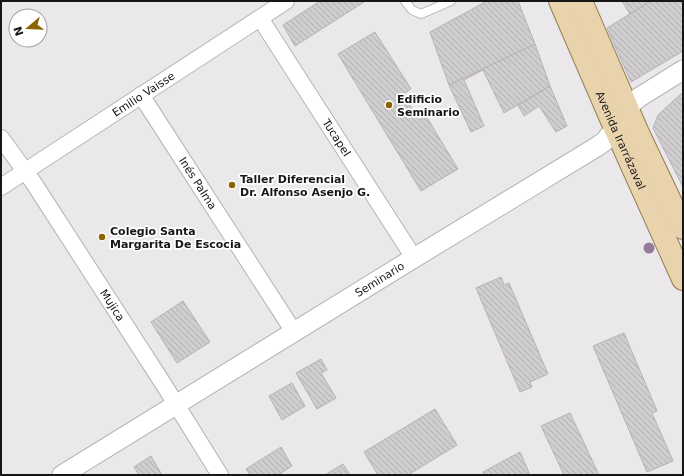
<svg xmlns="http://www.w3.org/2000/svg" width="684" height="476" viewBox="0 0 684 476" font-family="'DejaVu Sans',sans-serif">
<defs>
<pattern id="building-back-hatch" width="6" height="6" patternUnits="userSpaceOnUse"><rect width="6" height="6" fill="#d0cdd0"/><path d="M-1 5l2 2M0 0l6 6M5-1l2 2" fill="none" stroke="#b2afb2"/></pattern>
</defs>
<rect width="100%" height="100%" fill="#ebe8eb"/>
<g fill="url(#building-back-hatch)" stroke="#b6b3b6">
<path d="M320,1h44v1l-69,44 -12,-21z"/>
<path d="M487,1h31l17,43 -86,41 -19,-53z"/>
<path d="M622,1h29l-21,13z"/>
<path d="M651,1h32v50l-52,31 -24,-54z"/>
<path d="M375,32l36,57 -8,5 16,26 7,-4 32,53 -37,22 -83,-137z"/>
<path d="M535,44l15,42 -46,27 -21,-43 -19,10 20,46 -13,6 -22,-47z"/>
<path d="M550,86l17,40 -11,6 -17,-26 -15,10 -6,-11z"/>
<path d="M683,92v95l-30,-59 5,-13z"/>
<path d="M501,277l3,8 5,-2 39,91 -18,8 2,5 -12,5 -44,-104z"/>
<path d="M183,301l27,41 -33,21 -26,-41z"/>
<path d="M624,333l33,78 -5,2 21,48 -26,11 -54,-126z"/>
<path d="M321,359l6,11 -6,3 15,25 -19,11 -21,-36z"/>
<path d="M292,383l13,23 -23,14 -13,-24z"/>
<path d="M435,409l22,36 -49,30h-30l-14,-23z"/>
<path d="M570,413l29,62h-35l-23,-49z"/>
<path d="M281,447l11,19 -14,9h-28l-4,-6z"/>
<path d="M520,452l10,23h-46l-1,-3z"/>
<path d="M151,456l11,19h-23l-5,-8z"/>
<path d="M343,464l7,11h-25z"/>
</g>
<g fill="none" stroke-linecap="round" stroke-linejoin="round">
<defs>
<path id="service" d="M405,1l7,9 9,4 30,-13"/>
<g id="minor">
<path id="s1" d="M260,18l154,240"/>
<path id="s2" d="M141,95l153,237"/>
<path id="s3" d="M1,138l32,44 131,203 56,90"/>
<path id="s4" d="M1,187l285,-186"/>
</g>
<g id="tertiary">
<path id="s5" d="M62,475l352,-217 184,-112 7,-5 10,-13 12,-20 11,-10 45,-28"/>
</g>
<g id="primary">
<path id="s6" d="M560,1l55,127 68,151"/>
<path d="M581,1l57,132 45,95"/>
</g>
</defs>
<use href="#service" stroke="#b6b3b6" stroke-width="10"/>
<use href="#minor" stroke="#b6b3b6" stroke-width="18"/>
<use href="#tertiary" stroke="#b6b3b6" stroke-width="21"/>
<use href="#primary" stroke="#947e55" stroke-width="24"/>
<use href="#service" stroke="#fff" stroke-width="8"/>
<use href="#minor" stroke="#fff" stroke-width="16"/>
<use href="#tertiary" stroke="#fff" stroke-width="19"/>
<use href="#primary" stroke="#e8d3ad" stroke-width="22"/>
</g>
<circle fill="#97799c" cx="649" cy="248" r="5.5"/>
<g fill="#8a6403" stroke="#fff" stroke-width="1.5">
<circle cx="389" cy="105" r="4"/>
<circle cx="232" cy="185" r="4"/>
<circle cx="102" cy="237" r="4"/>
</g>
<g text-anchor="middle" stroke-width="3.5" stroke-linejoin="round" paint-order="stroke">
<g font-size="11" fill="#161517" stroke="#fff">
<text dy="4" stroke="none"><textPath href="#s4" startOffset="170">Emilio Vaisse</textPath></text>
<text dy="4" stroke="none"><textPath href="#s1" startOffset="142">Tucapel</textPath></text>
<text dy="4" stroke="none"><textPath href="#s6" startOffset="152">Avenida Irarrázaval</textPath></text>
<text dy="4" stroke="none"><textPath href="#s2" startOffset="105">Inés Palma</textPath></text>
<text dy="4" stroke="none"><textPath href="#s5" startOffset="373">Seminario</textPath></text>
<text dy="4" stroke="none"><textPath href="#s3" startOffset="201">Mujica</textPath></text>
</g>
<g font-size="11" font-weight="bold" fill="#161517" stroke="#fff" text-anchor="start">
<text x="397" y="103">Edificio<tspan x="397" dy="13">Seminario</tspan></text>
<text x="240" y="183">Taller Diferencial<tspan x="240" dy="13">Dr. Alfonso Asenjo G.</tspan></text>
<text x="110" y="235">Colegio Santa<tspan x="110" dy="13">Margarita De Escocia</tspan></text>
</g>
</g>
<rect width="684" height="476" fill="none" stroke="#161517" stroke-width="4"/>
<g transform="translate(28 28) rotate(251)"><circle r="19" fill="#ffffff" stroke="#a2a1a2"/>
<path d="M0-3L7 15L0 10L-7 15Z" fill="#8a6403"/>
<text y="-6" font-size="11" font-weight="bold" text-anchor="middle" fill="#161517">N</text>
</g>
</svg>
